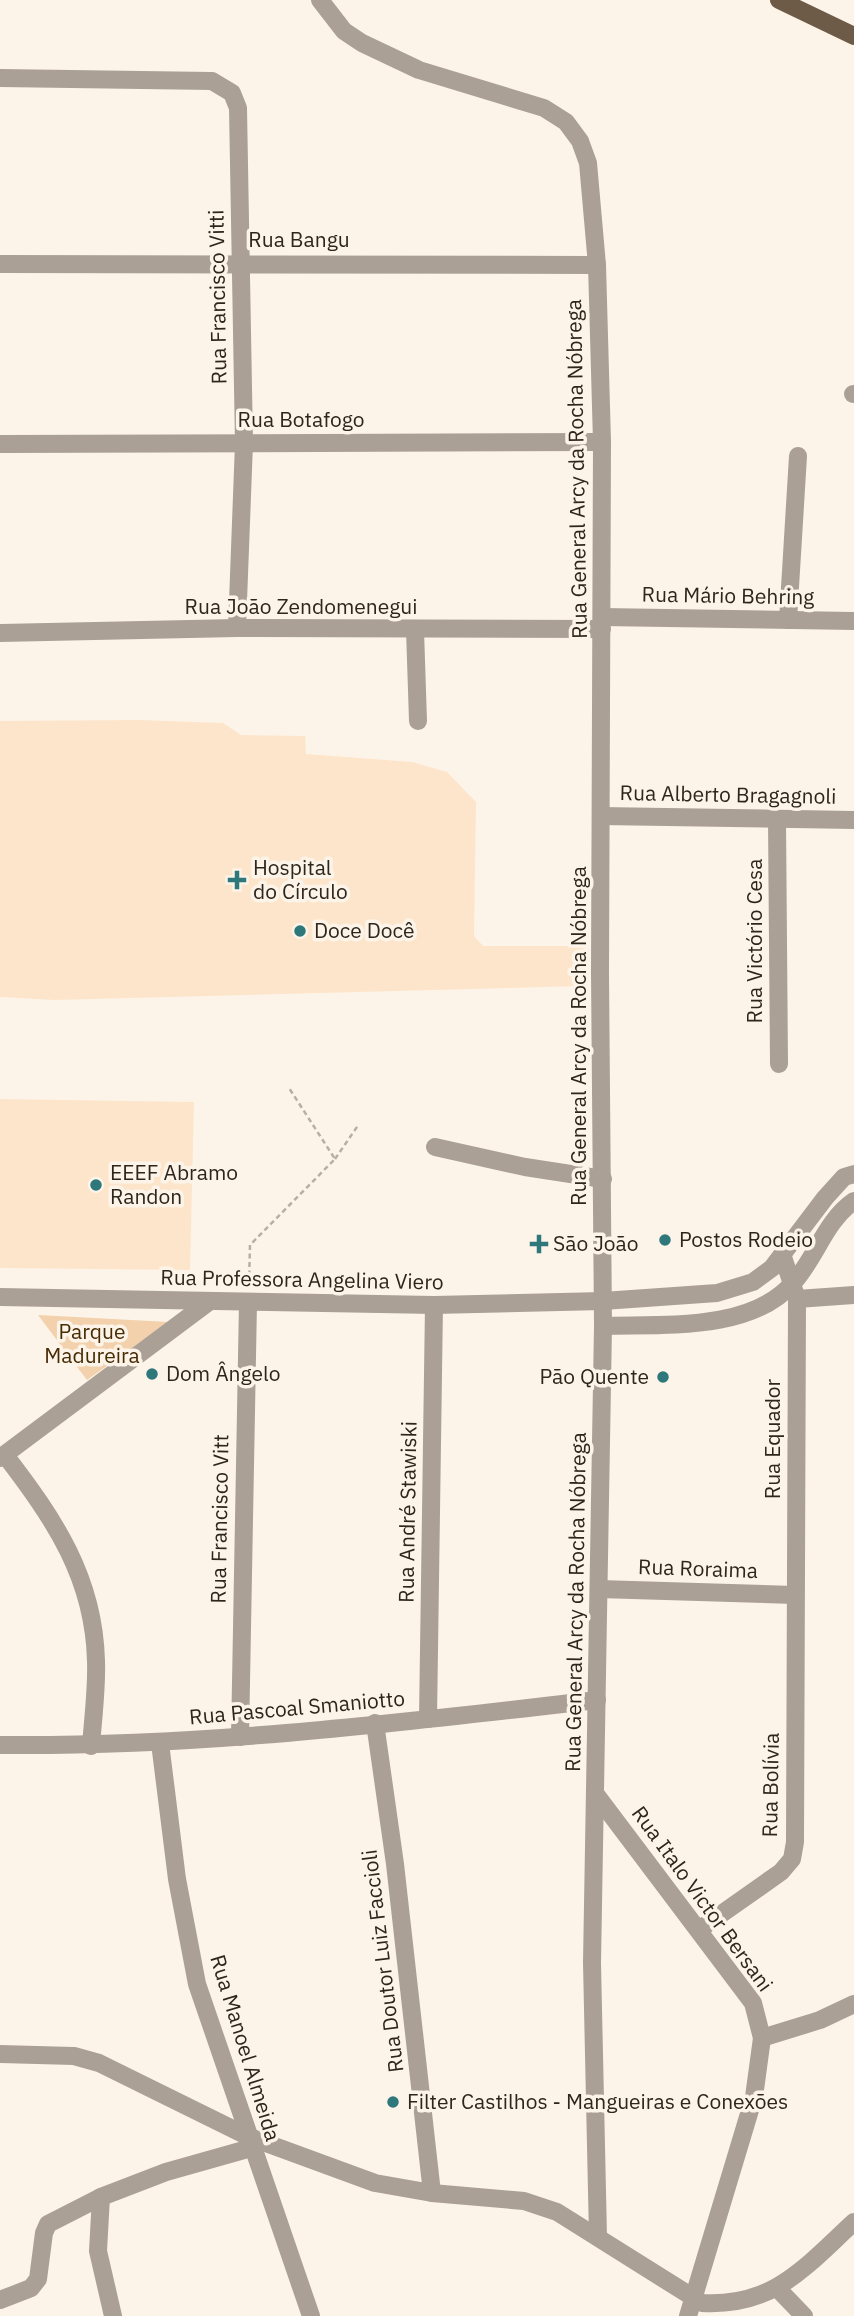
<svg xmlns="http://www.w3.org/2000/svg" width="854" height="2316" viewBox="0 0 854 2316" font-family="'IBM Plex Sans',sans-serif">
<rect width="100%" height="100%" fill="#fdf4e9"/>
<g fill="#fde5cb">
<path d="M138,720l85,3 18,12 64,1 1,18 106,8 35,10 29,30 -2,134 9,10h102v40l-531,14 -54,-3v-276z"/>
<path d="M0,1099l194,3 -4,168 -190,-2z"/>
</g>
<path fill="#f2d1ac" d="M38,1315l131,7 -82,58z"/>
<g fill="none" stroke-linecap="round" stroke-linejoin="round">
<g stroke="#b8afa4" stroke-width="2.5" stroke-dasharray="5 3.5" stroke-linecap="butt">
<path d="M335,1159l24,-35"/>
<path d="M249,1284l1,-39 85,-86 -46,-71"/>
</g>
<g stroke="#aba095" stroke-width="18">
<path d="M320,0l24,31 18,12 57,27 125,38 22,14 14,19 8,22 9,102 5,177 -2,531 3,353 -11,637 6,274"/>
<path d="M0,78l212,3 20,12 6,15 6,335 -7,185"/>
<path d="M0,264l597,1"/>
<path d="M853,394h1"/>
<path d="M0,444l602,-2"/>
<path d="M602,617l252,4"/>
<path d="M788,620l10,-164"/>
<path d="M415,630l3,91"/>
<path d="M0,633l237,-5 365,1"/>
<path d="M601,816l253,4"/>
<path d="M777,819l2,245"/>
<path d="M435,1147l90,20 78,12"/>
<path d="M0,1297l434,8 169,-4 114,-8 36,-11 19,-14 53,-70 19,-21 10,-3"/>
<path d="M797,1299l57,-4"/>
<path d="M603,1326c60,-2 147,6 190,-43 23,-25 32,-62 61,-82"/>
<path d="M5,1455c49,64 89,122 91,206 1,28 -3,57 -5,85"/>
<path d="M0,1458l210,-157"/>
<path d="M599,1589l196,6"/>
<path d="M428,1719l6,-414"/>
<path d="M375,1723l20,141 37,329"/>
<path d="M240,1737l8,-435"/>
<path d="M160,1743l17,136 20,105 114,332"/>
<path d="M0,1745c200,2 399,-22 597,-45"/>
<path d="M597,1796l156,207 9,35 -8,59 -66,219"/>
<path d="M700,1929l81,-57 11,-13 3,-17 2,-543 -14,-42"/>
<path d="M762,2038l58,-18 34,-16"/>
<path d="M0,2054l74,2 25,7 148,73 128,47 57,10 92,8 33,11 145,91c72,4 103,-36 152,-81"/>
<path d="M777,2288l27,28"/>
<path d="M0,2300l31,-12 7,-9 6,-46 4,-9 53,-27"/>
<path d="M113,2316l-15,-65 3,-54 65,-25 85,-24"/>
</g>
<path stroke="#6d5b48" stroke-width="18" d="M779,0l75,36"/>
</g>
<g fill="#2e777b" stroke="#fdf4e9" stroke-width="2.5">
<path d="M233.5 869.5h7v7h7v7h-7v7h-7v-7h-7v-7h7z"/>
<circle cx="300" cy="931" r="7"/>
<circle cx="96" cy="1185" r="7"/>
<circle cx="665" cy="1240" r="7"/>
<path d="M535.5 1233.5h7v7h7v7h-7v7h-7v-7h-7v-7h7z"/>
<circle cx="152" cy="1374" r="7"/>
<circle cx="663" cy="1377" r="7"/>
<circle cx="393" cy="2102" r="7"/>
</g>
<g text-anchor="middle" stroke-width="7" stroke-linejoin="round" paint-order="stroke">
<g font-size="21" fill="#2e251b" stroke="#fdf4e9">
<text x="299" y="247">Rua Bangu</text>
<text transform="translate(218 297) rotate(-91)" y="7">Rua Francisco Vitti</text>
<text x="301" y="427">Rua Botafogo</text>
<text transform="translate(577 469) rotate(-91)" y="7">Rua General Arcy da Rocha Nóbrega</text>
<text transform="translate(728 596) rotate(1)" y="7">Rua Mário Behring</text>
<text x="301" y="614">Rua João Zendomenegui</text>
<text transform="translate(728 795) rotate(1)" y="7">Rua Alberto Bragagnoli</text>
<text transform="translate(755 941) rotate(-90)" y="7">Rua Victório Cesa</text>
<text transform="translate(579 1036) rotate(-90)" y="7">Rua General Arcy da Rocha Nóbrega</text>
<text transform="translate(302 1280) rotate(1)" y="7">Rua Professora Angelina Viero</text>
<text transform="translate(773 1439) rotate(-90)" y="7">Rua Equador</text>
<text transform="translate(408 1512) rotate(-89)" y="7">Rua André Stawiski</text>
<text transform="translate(220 1519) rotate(-89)" y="7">Rua Francisco Vitt</text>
<text transform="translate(698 1569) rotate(2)" y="7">Rua Roraima</text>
<text transform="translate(576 1602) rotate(-89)" y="7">Rua General Arcy da Rocha Nóbrega</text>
<text transform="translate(297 1708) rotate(-5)" y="7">Rua Pascoal Smaniotto</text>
<text transform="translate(771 1785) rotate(-89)" y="7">Rua Bolívia</text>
<text transform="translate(702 1899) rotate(54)" y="7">Rua Italo Victor Bersani</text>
<text transform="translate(383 1961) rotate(-97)" y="7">Rua Doutor Luiz Faccioli</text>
<text transform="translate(245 2048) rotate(73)" y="7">Rua Manoel Almeida</text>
</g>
<g font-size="21" fill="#2e251b" stroke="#fdf4e9" text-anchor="start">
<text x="253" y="875">Hospital<tspan x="253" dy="24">do Círculo</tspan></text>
<text x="314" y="938">Doce Docê</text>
<text x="110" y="1180">EEEF Abramo<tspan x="110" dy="24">Randon</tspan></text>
<text x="679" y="1247">Postos Rodeio</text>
<text x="553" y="1251">São João</text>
<text x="166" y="1381">Dom Ângelo</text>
<text x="649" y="1384" text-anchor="end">Pão Quente</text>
<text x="407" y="2109">Filter Castilhos - Mangueiras e Conexões</text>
</g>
<g font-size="21" fill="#472b03" stroke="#fdf4e9">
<text x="92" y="1339">Parque<tspan x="92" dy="24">Madureira</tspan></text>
</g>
</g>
</svg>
